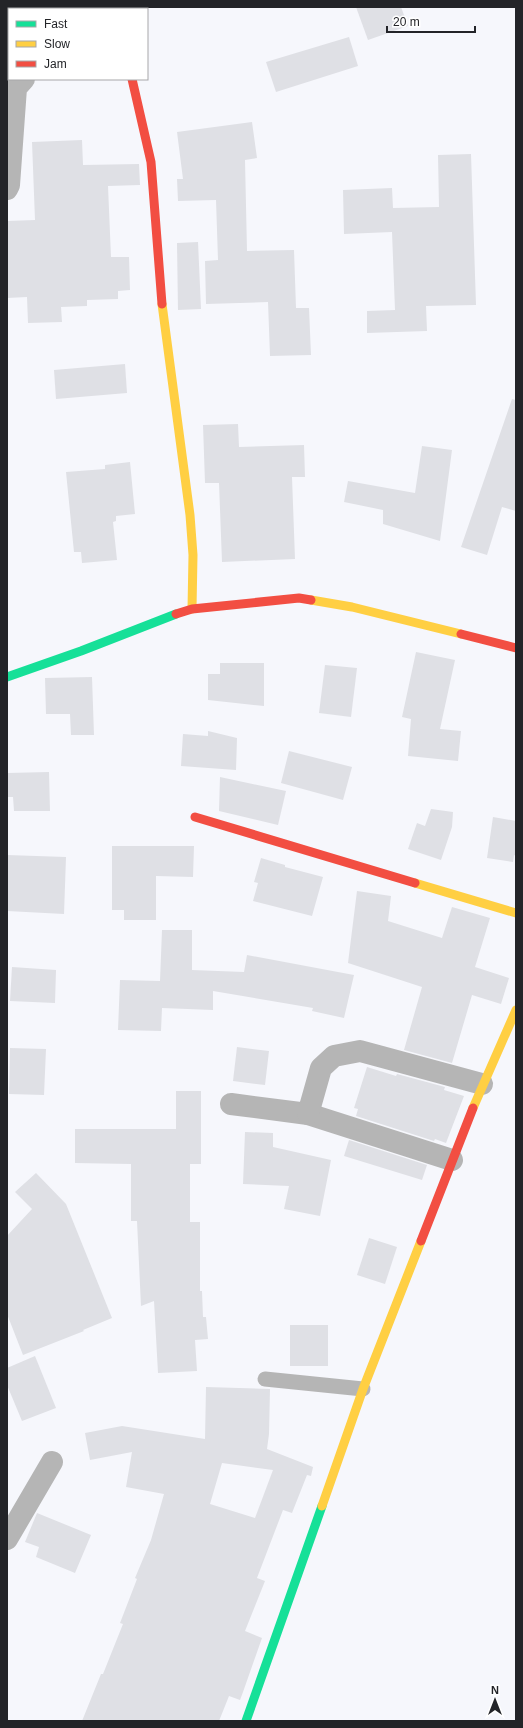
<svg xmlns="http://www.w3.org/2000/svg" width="523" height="1728" viewBox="0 0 523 1728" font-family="Helvetica,sans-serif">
<rect width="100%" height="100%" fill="#f6f7fc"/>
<g fill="#dfe0e5" fill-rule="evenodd">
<path d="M356,7h45l7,19 -40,14z"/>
<path d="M349,37l9,29 -82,26 -10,-30z"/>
<path d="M252,122l5,36 -12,2 2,91 47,-1 2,58h13l2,47 -41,1 -2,-54 -62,2 -1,-43 13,-1 -2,-60 -38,1 -1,-22h6l-6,-47z"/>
<path d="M82,140l1,25 56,-1 1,21 -32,1 3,71h18l1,33 -12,1v8l-31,1v6l-26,1 1,15 -34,1 -1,-26 -20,1v-77l28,-1 -3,-78z"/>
<path d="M471,154l5,151 -50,1 1,25 -60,2v-22l28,-1 -3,-78 -48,2 -1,-44 49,-2 1,20 46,-1 -1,-52z"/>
<path d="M198,242l3,67 -23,1 -1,-67z"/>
<path d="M125,364l2,29 -71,6 -2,-29z"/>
<path d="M512,399l4,1v111l-14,-4 -15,48 -26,-8z"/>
<path d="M238,424l1,23 65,-2 1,32h-13l3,82 -73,3 -3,-79h-14l-2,-58z"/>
<path d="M422,446l30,4 -12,91 -57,-17v-14l-39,-8 4,-21 67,12z"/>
<path d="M130,462l5,52 -19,2v5l-3,1 4,38 -35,3 -1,-11h-7l-8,-80 39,-3v-4z"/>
<path d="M416,652l39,8 -15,69 21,2 -3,30 -50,-5 3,-37 -9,-2z"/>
<path d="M220,663h44v43l-56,-6v-26h12z"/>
<path d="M325,665l32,3 -6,49 -32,-4z"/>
<path d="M92,677l2,58h-23l-1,-21h-24l-1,-36z"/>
<path d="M208,731l29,7 -1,32 -55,-4 2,-32 25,2z"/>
<path d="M289,751l63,16 -9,33 -62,-17z"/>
<path d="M49,772l1,39h-36l-1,-14h-6v-24z"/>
<path d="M220,777l66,14 -8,34 -59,-14z"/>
<path d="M431,809l22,3 -1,15 -11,33 -33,-11 9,-26 8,3z"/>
<path d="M493,817l23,4v35l-2,-1 -1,7 -26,-4z"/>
<path d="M112,846h82l-1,31 -37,-1v44h-32v-10h-12z"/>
<path d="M7,855l59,2 -2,57 -57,-3z"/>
<path d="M261,858l24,7v2l38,10 -11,39 -59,-15 5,-18 -4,-1z"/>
<path d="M357,891l34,5 -3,25 54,17 10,-31 38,11 -15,49 34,11 -8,26 -29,-9 -20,68 -48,-13 18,-63 -74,-24z"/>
<path d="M162,930h30v40l52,2 3,-17 107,20 -10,43 -32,-7 1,-3 -100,-17v19l-51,-2 -1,23 -43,-1 2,-50 40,1z"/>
<path d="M12,967l44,3 -1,33 -45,-2z"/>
<path d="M237,1047l32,4 -4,34 -32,-4z"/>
<path d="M10,1048l36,1 -2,46 -35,-1z"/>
<path d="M367,1067l29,9 1,-2 48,13 -1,3 20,6 -18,47 -11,-4 -1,2 -78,-25 2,-7 -4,-1z"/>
<path d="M176,1091h25v73h-11v58h10v69h2l1,26h3l2,22 -13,1 2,31 -39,2 -4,-72 -13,5 -4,-85h-6v-57l-56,-1v-34h101z"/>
<path d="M245,1132l28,1v14l58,13 -11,56 -36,-7 5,-23 -46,-2z"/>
<path d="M349,1140l78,25 -5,15 -78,-24z"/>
<path d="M36,1173l30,31 46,114 -29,12 1,1 -61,24 -16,-41v-78l25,-27 -17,-17z"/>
<path d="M369,1238l28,9 -12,37 -28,-9z"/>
<rect x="290" y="1325" width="38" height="41"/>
<path d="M35,1356l21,52 -34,13 -15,-36v-17z"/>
<path d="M206,1387l64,2 -1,45 -2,15 46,18 -2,9 -4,-1 -15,38 -9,-3 -26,68 8,3 -20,50 17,7 -19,54 -3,8 -11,-4 -10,25h-137l19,-47h2l20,-50 -3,-1 17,-44 -2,-1 16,-38 13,-46 -38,-7 6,-35 -42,8 -5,-27 37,-7 83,13zM222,1463l51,7 -18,48 -45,-14z"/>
<path d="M37,1513l54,22 -16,38 -39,-16 3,-10 -14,-5z"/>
</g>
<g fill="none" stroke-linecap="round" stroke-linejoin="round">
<path stroke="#b5b5b5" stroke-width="15" d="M265,1379l98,10"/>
<g stroke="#b5b5b5" stroke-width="22">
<path d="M112,7l1,2"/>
<path d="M7,189l2,-4 7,-97 8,-9"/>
<path d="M231,1104l77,10 144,46"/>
<path d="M308,1114l13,-46 13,-12 26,-5 122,33"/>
<path d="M7,1539l45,-77"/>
</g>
<g stroke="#16e098" stroke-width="9">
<path d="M7,677l74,-26 95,-37"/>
<path d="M246,1721l76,-215"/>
</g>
<g stroke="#ffcf43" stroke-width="9">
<path d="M162,304l28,211 3,40 -1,54"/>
<path d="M311,600l41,7 109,27"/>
<path d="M415,883l101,30"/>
<path d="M473,1108l43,-98"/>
<path d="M322,1506l41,-117 58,-148"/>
</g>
<g stroke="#f24e42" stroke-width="9">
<path d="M132,79l19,83 11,142"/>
<path d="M176,614l16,-5 107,-11 12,2"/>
<path d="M461,634l55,14"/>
<path d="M195,817l220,66"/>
<path d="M421,1241l52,-133"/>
</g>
</g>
<rect width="523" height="1728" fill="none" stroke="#232428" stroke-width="16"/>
<rect x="8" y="8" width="140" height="72" fill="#ffffff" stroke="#a7a7a9"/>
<rect x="16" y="21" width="20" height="6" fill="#16e098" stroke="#a7a7a9"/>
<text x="44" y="28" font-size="12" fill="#232428">Fast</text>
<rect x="16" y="41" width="20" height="6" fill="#ffcf43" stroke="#a7a7a9"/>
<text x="44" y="48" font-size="12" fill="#232428">Slow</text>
<rect x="16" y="61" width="20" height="6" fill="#f24e42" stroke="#a7a7a9"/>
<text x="44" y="68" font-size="12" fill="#232428">Jam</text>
<g transform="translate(495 1700)" stroke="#ffffff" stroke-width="3" paint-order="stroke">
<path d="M0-3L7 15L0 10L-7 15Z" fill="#232428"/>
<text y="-6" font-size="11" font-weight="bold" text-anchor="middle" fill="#232428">N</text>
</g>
<path d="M387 26v6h88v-6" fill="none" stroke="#232428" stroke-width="2"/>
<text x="393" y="26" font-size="12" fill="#232428" stroke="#ffffff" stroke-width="3" paint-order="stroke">20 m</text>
</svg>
